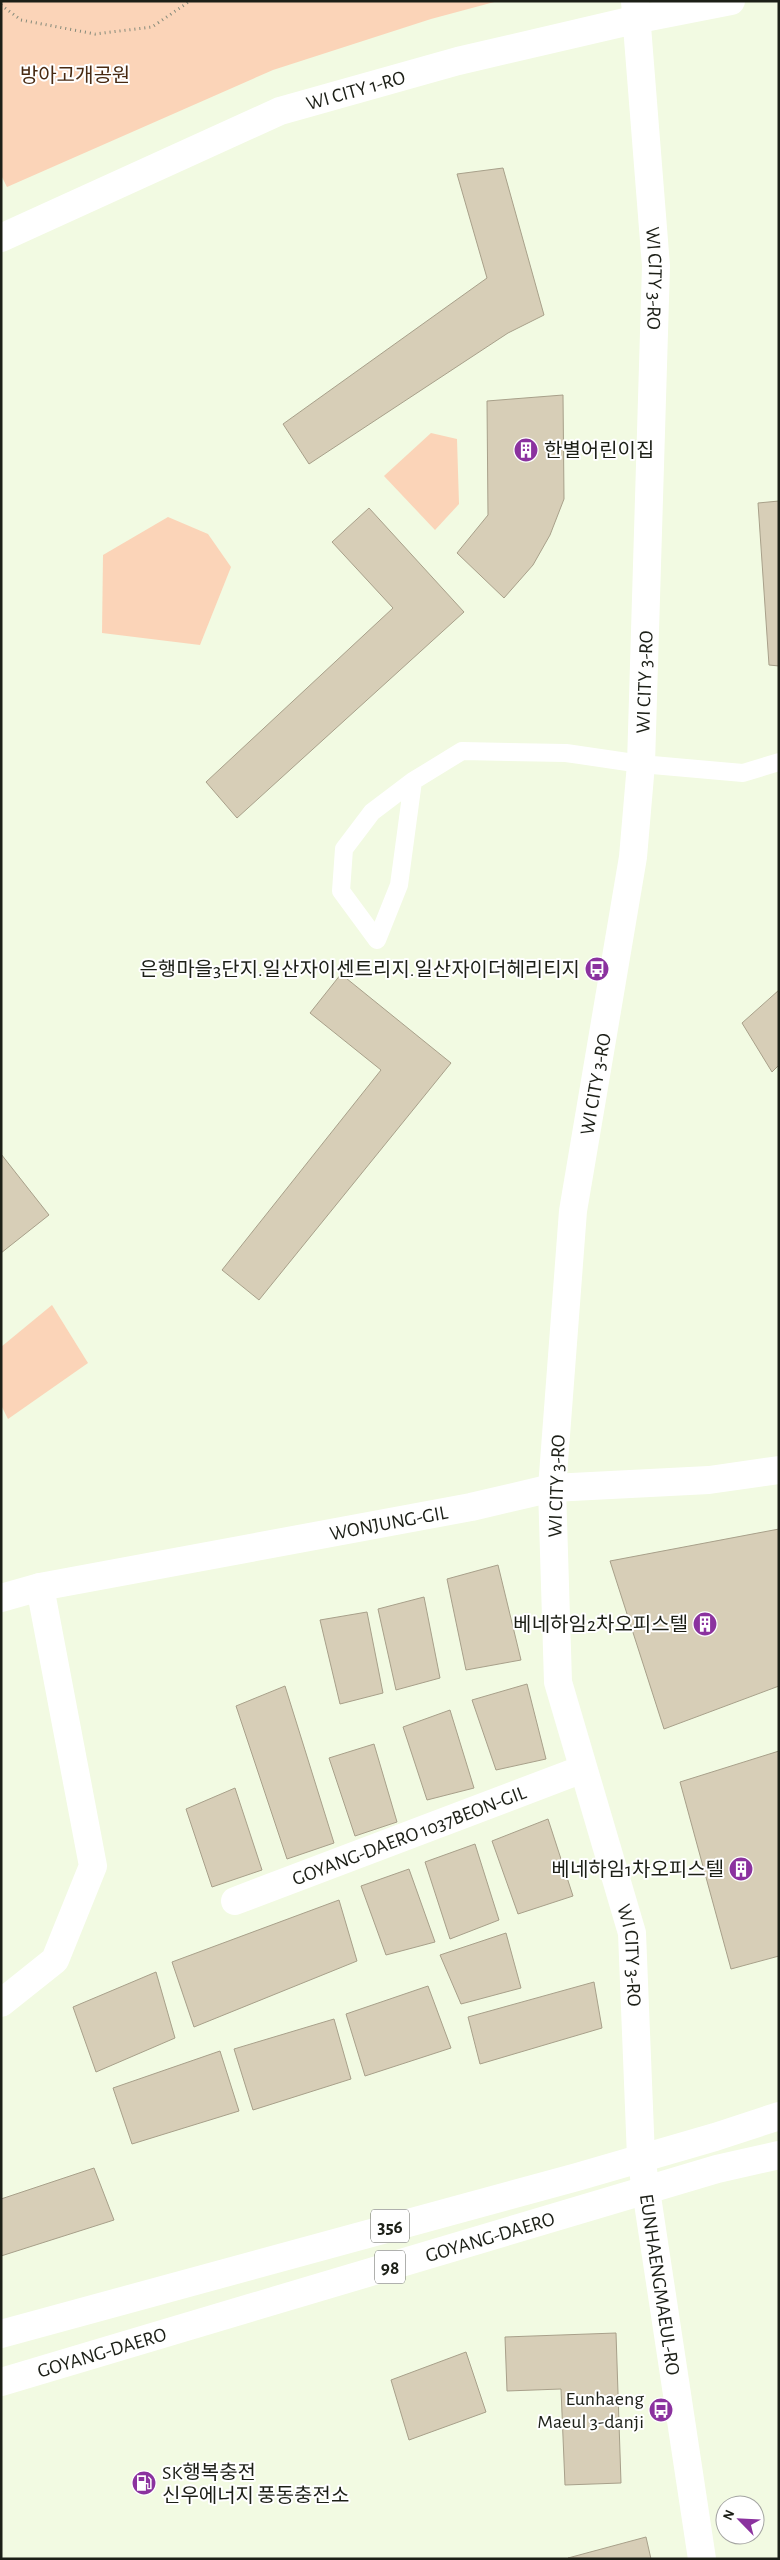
<svg xmlns="http://www.w3.org/2000/svg" width="780" height="2560" viewBox="0 0 780 2560" font-family="'Alegreya Sans','Noto Sans KR',sans-serif">
<rect width="100%" height="100%" fill="#f2fae2"/>
<g fill="#fbd4b8">
<path d="M1,1h497l-67,18 -158,51 -266,117 -6,-12z"/>
<path d="M431,433l26,6 2,65 -24,26 -51,-54z"/>
<path d="M168,517l40,17 23,33 -31,78 -98,-12 1,-78z"/>
<path d="M52,1305l36,58 -80,56 -7,-14v-58z"/>
</g>
<g fill="#d7ceb7" stroke="#a8a08a">
<path d="M503,168l41,147 -36,18 -199,131 -26,-40 204,-146 -30,-104z"/>
<path d="M563,395l1,104 -14,36 -17,30 -29,33 -47,-45 31,-38 -1,-114z"/>
<path d="M779,501v165l-10,-1 -11,-162z"/>
<path d="M369,508l95,104 -227,206 -31,-36 187,-174 -61,-66z"/>
<path d="M341,974l110,89 -192,237 -37,-30 159,-200 -71,-57z"/>
<path d="M779,990v75l-7,7 -30,-49z"/>
<path d="M1,1154l48,61 -48,38z"/>
<path d="M779,1529v157l-115,43 -54,-168z"/>
<path d="M498,1565l23,95 -55,10 -19,-91z"/>
<path d="M424,1597l16,81 -44,12 -18,-81z"/>
<path d="M367,1612l16,81 -43,11 -20,-84z"/>
<path d="M527,1684l19,75 -50,11 -24,-70z"/>
<path d="M285,1686l49,157 -47,16 -51,-153z"/>
<path d="M450,1710l24,78 -47,12 -24,-73z"/>
<path d="M374,1744l23,78 -42,14 -26,-78z"/>
<path d="M779,1751v205l-48,13 -51,-187z"/>
<path d="M235,1788l27,82 -50,17 -26,-78z"/>
<path d="M548,1819l25,77 -55,18 -26,-73z"/>
<path d="M475,1844l24,76 -49,19 -25,-77z"/>
<path d="M409,1869l26,73 -49,13 -25,-69z"/>
<path d="M339,1900l18,61 -163,66 -22,-65z"/>
<path d="M506,1933l15,55 -60,16 -21,-49z"/>
<path d="M156,1972l19,66 -79,34 -23,-65z"/>
<path d="M594,1982l8,46 -122,36 -12,-47z"/>
<path d="M428,1986l23,62 -86,28 -19,-62z"/>
<path d="M334,2019l17,60 -98,31 -19,-61z"/>
<path d="M220,2051l19,60 -107,33 -19,-56z"/>
<path d="M94,2168l20,52 -113,36v-57z"/>
<path d="M616,2333l5,150 -56,2 -4,-96 -54,2 -2,-54z"/>
<path d="M466,2352l20,60 -77,28 -18,-60z"/>
<path d="M646,2537l5,22 -83,-1z"/>
</g>
<g fill="none" stroke-linecap="round" stroke-linejoin="round">
<path stroke="#848a7a" stroke-width="3" stroke-dasharray="1 4" stroke-linecap="butt" d="M1,5l20,15 74,14 57,-7 38,-26"/>
<path stroke="#fff" stroke-width="18" d="M413,781l-14,104 -22,55 -36,-49 3,-42 28,-37 41,-31 49,-30 104,2 75,11 102,9 36,-11"/>
<g stroke="#fff" stroke-width="28">
<path id="s1" d="M635,1l21,265 -15,498 -8,93 -60,354 -21,277 6,194 74,251 9,224"/>
<path id="s2" d="M1,238l279,-127 178,-50 176,-41 97,-19"/>
<path id="s3" d="M1,1598l39,-11 431,-80 81,-19 157,-8 70,-10"/>
<path id="s4" d="M235,1901l348,-132"/>
<path d="M1,2003l54,-43 38,-94 -53,-279"/>
</g>
<path stroke="#fff" stroke-width="28" id="s5" d="M641,2157l61,402"/>
<g stroke="#fff" stroke-width="28">
<path d="M1,2334l576,-157 138,-40 64,-21"/>
<path id="s6" d="M1,2382l716,-213 62,-14"/>
</g>
</g>
<defs>
<symbol id="building-disc" viewBox="-11 -11 22 22"><circle r="9.5" fill="#8b329f" stroke="#fff"/><path d="M-4-6H4V6H1V3H-1V6H-4ZM-2.5-4.3h1.7v1.8h-1.7ZM.8-4.3h1.7v1.8H.8ZM-2.5-1h1.7V.8h-1.7ZM.8-1h1.7V.8H.8Z" fill="#fff"/></symbol>
<symbol id="bus-disc" viewBox="-11 -11 22 22"><circle r="9.5" fill="#8b329f" stroke="#fff"/><path d="M-5-6H5V4H4V6H2V4H-2V6H-4V4H-5ZM-3.5-4V0h7V-4ZM-3.5 1.2v1.5H-2V1.2ZM2 1.2v1.5H3.5V1.2Z" fill="#fff"/></symbol>
<symbol id="fuel-disc" viewBox="-11 -11 22 22"><circle r="9.5" fill="#8b329f" stroke="#fff"/><path d="M-5.5-6h7V0h2V4h1.3V-2.5L3-4.5l.8-.8L6-3V5H2.5V1h-1V6h-7ZM-4.2-4.7v3.2H.2V-4.7Z" fill="#fff"/></symbol>
</defs>
<g fill-rule="evenodd">
<use href="#building-disc" x="512" y="436" width="28" height="28"/>
<use href="#bus-disc" x="583" y="955" width="28" height="28"/>
<use href="#building-disc" x="691" y="1610" width="28" height="28"/>
<use href="#building-disc" x="727" y="1855" width="28" height="28"/>
<use href="#bus-disc" x="647" y="2396" width="28" height="28"/>
<use href="#fuel-disc" x="130" y="2469" width="28" height="28"/>
</g>
<g text-anchor="middle" stroke-width="4" stroke-linejoin="round" paint-order="stroke">
<g fill="#fff" stroke="#60625d" stroke-width="1">
<rect x="371" y="2209.5" width="38" height="33" rx="4"/>
<rect x="375" y="2250.5" width="30" height="33" rx="4"/>
</g>
<g font-size="19" font-weight="bold" fill="#1c1f17">
<text x="390" y="2233">356</text>
<text x="390" y="2274">98</text>
</g>
<g font-size="20" fill="#482a12" stroke="#fff">
<text x="75" y="82">방아고개공원</text>
</g>
<g font-size="20" fill="#1c1f17" stroke="#fff">
<text dy="7" stroke="none"><textPath href="#s2" startOffset="385">WI CITY 1-RO</textPath></text>
<text dy="7" stroke="none"><textPath href="#s1" startOffset="278">WI CITY 3-RO</textPath></text>
<text transform="translate(644 682) rotate(-88)" y="7">WI CITY 3-RO</text>
<text transform="translate(595 1084) rotate(-80)" y="7">WI CITY 3-RO</text>
<text transform="translate(556 1486) rotate(-88)" y="7">WI CITY 3-RO</text>
<text dy="7" stroke="none"><textPath href="#s3" startOffset="395">WONJUNG-GIL</textPath></text>
<text dy="7" stroke="none"><textPath href="#s4" startOffset="186">GOYANG-DAERO 1037BEON-GIL</textPath></text>
<text dy="7" stroke="none"><textPath href="#s1" startOffset="1972">WI CITY 3-RO</textPath></text>
<text dy="7" stroke="none"><textPath href="#s6" startOffset="510">GOYANG-DAERO</textPath></text>
<text dy="7" stroke="none"><textPath href="#s5" startOffset="129">EUNHAENGMAEUL-RO</textPath></text>
<text dy="7" stroke="none"><textPath href="#s6" startOffset="105">GOYANG-DAERO</textPath></text>
</g>
<g font-size="20" fill="#1c1f17" stroke="#fff" text-anchor="end">
<text x="544" y="457" text-anchor="start">한별어린이집</text>
<text x="580" y="976">은행마을3단지.일산자이센트리지.일산자이더헤리티지</text>
<text x="688" y="1631">베네하임2차오피스텔</text>
<text x="724" y="1876">베네하임1차오피스텔</text>
<text x="644" y="2405">Eunhaeng<tspan x="644" dy="23">Maeul 3-danji</tspan></text>
<text x="162" y="2479" text-anchor="start">SK행복충전<tspan x="162" dy="23">신우에너지 풍동충전소</tspan></text>
</g>
</g>
<rect width="780" height="2560" fill="none" stroke="#1c1f17" stroke-width="5"/>
<g transform="translate(740 2520) rotate(294)"><circle r="24" fill="#ffffff" stroke="#a4a5a2"/>
<path d="M0-4L9 19L0 12L-9 19Z" fill="#8b329f"/>
<text y="-8" font-size="14" font-weight="bold" text-anchor="middle" fill="#1c1f17">N</text>
</g>
</svg>
